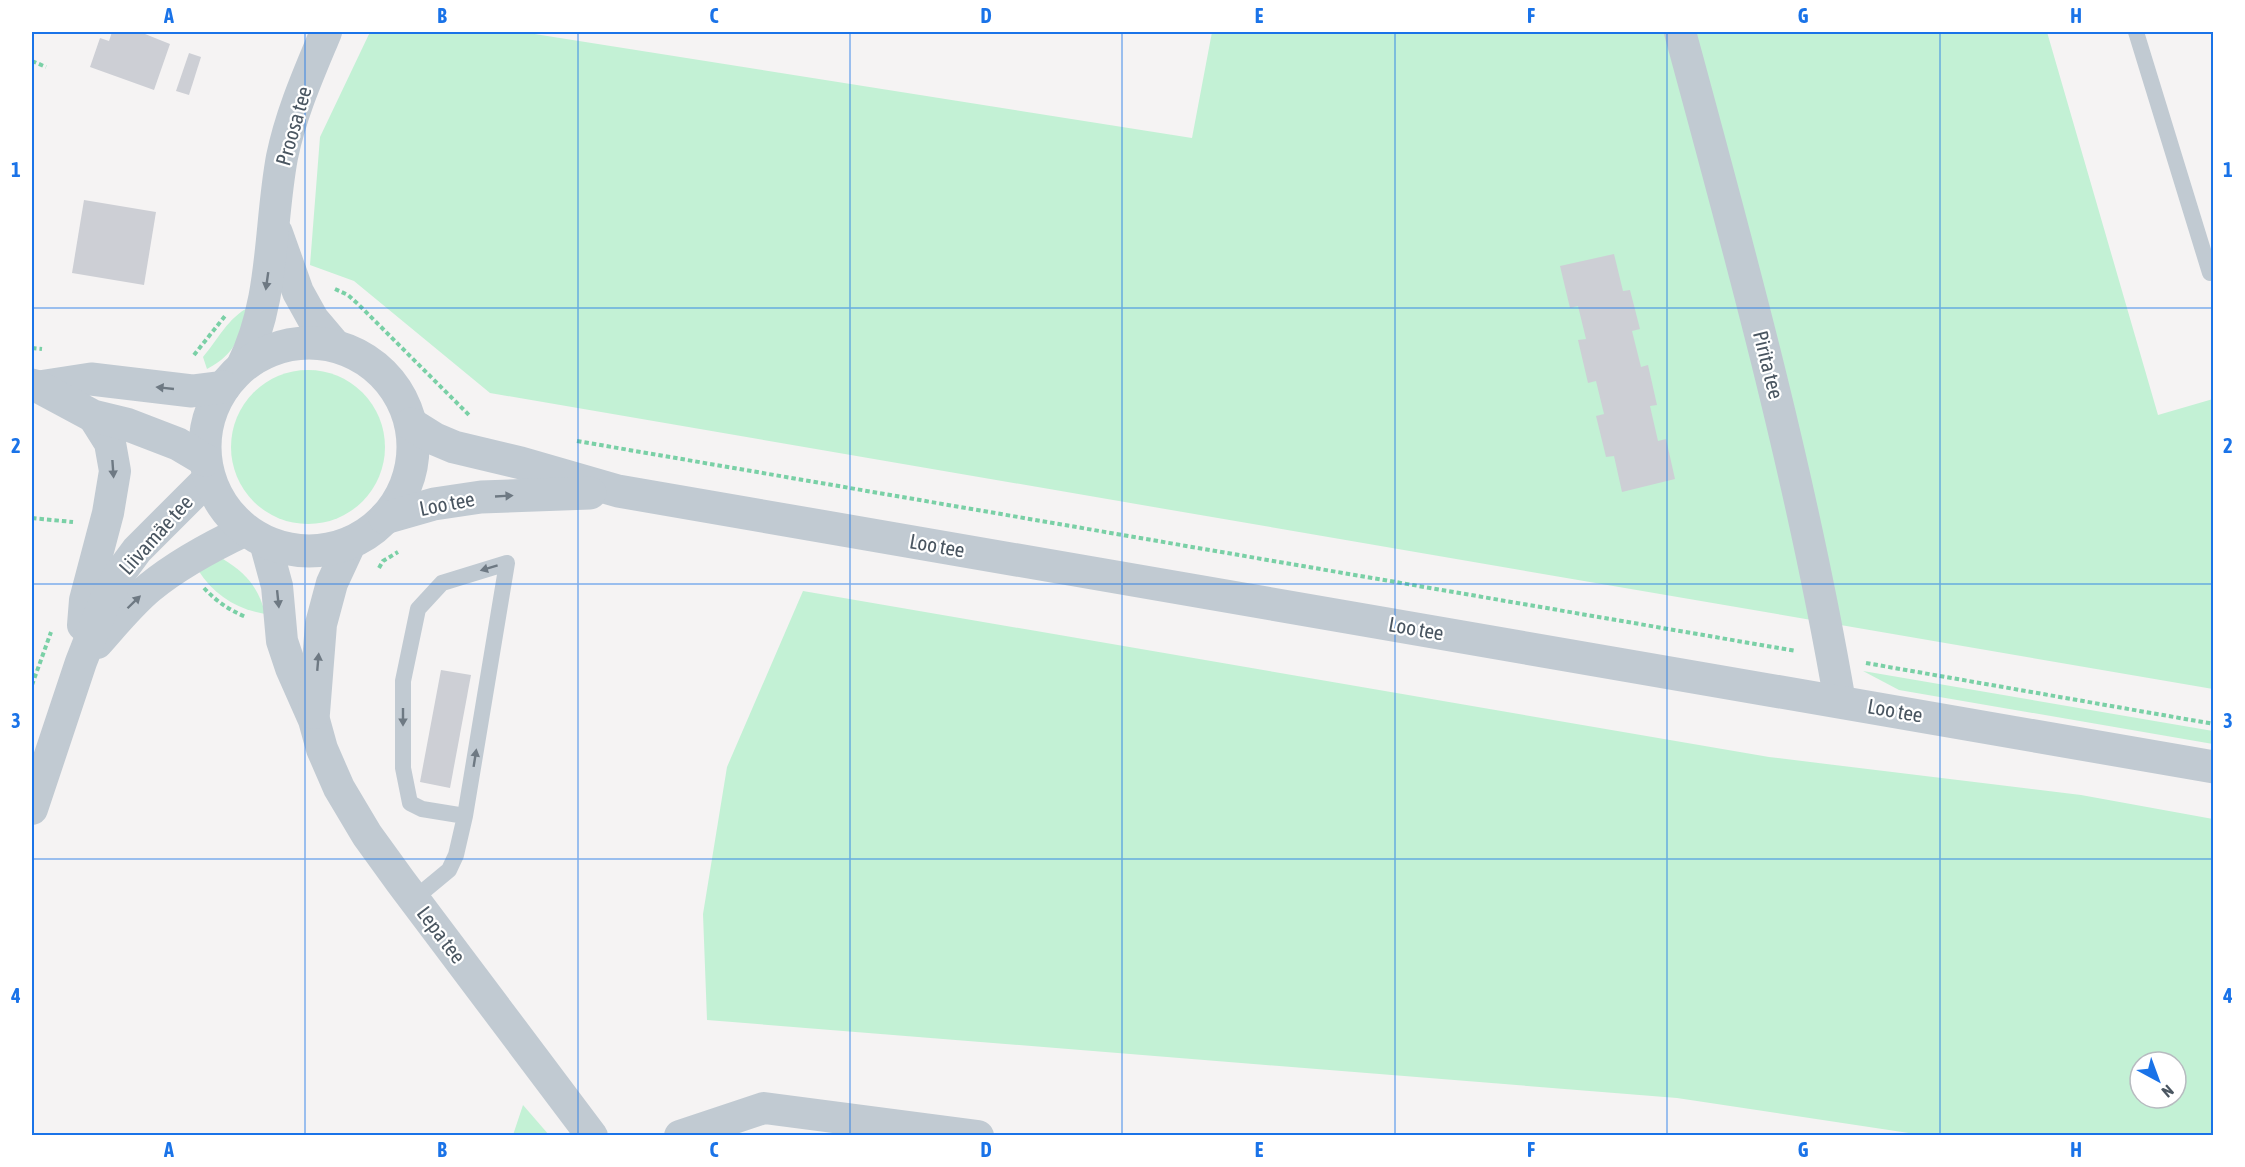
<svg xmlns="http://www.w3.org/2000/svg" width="2245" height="1167" viewBox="0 0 2245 1167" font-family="'Asap Condensed',sans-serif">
<rect width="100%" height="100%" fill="#f5f3f3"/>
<g fill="#c3f1d5" fill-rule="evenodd">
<path d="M370,32h152l670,106 20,-106h835l111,383 55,-16v290l-1723,-296 -136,-112 -44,-16 10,-128z"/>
<path d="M249,307c-10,30 -12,46 -42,62l-4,-12c15,-18 25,-39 46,-50z"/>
<circle cx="308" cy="447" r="77"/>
<path d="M223,559c23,14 36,29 42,55 -29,-5 -51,-19 -67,-44z"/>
<path d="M803,591l966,166 312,38 132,24v316h-291l-245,-37 -970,-78 -4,-106 24,-147zM2140,1062h36v36h-36z"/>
<path d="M1863,671l350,60v13l-314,-54z"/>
<path d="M523,1105l26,30h-36z"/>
</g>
<g fill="#cdcfd5">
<path d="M112,32h28l30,12 -16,46 -64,-23 10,-29 9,3z"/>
<path d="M189,53l12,4 -12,38 -13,-4z"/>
<path d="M84,200l72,12 -12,73 -72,-12z"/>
<path d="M1614,254l9,37 7,-1 10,39 -8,2 9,36 7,-2 9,40 -7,1 8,35 8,-2 9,40 -53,13 -8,-36 -8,1 -10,-41 8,-2 -8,-33 -8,2 -10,-43 8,-1 -8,-33 -8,2 -10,-42z"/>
<path d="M441,670l30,5 -21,113 -30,-6z"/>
</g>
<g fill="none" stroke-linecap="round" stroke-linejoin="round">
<g stroke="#7ad0a6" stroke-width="4" stroke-dasharray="4.5 3" stroke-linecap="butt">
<path d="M32,61l14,6"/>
<path d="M335,289l13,6 10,9 111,111"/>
<path d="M32,348l10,1"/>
<path d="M194,355l31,-39"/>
<path d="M577,441l1219,210"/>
<path d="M32,518l41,4"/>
<path d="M379,568l4,-7 15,-9"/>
<path d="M204,588c12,13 25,22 42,29"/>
<path d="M1866,663l348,61"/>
<path d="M32,685l19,-53"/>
</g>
<g stroke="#c1cad2" stroke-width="16">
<path d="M2136,32l74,241"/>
<path d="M414,899l35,-29 7,-15 9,-39 42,-253 -65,20 -24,26 -15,72v87l7,35 12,6 43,7"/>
</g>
<g stroke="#c1cad2" stroke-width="32">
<path d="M1680,32c60,221 121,443 160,670"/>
<path d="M277,233l21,59 15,27 22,26"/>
<path d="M242,366c33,-65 27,-139 40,-209 9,-44 27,-84 44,-125"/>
<path d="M265,542l12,44 5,55 9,27 23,52 8,29 17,39 28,47 34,47 191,254"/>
<path d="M83,625l2,-25 23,-87 7,-42 -5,-28 -17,-27"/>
<path d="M97,643c17,-19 33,-39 52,-55 29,-24 63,-42 97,-58"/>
<path d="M314,713l7,-89 11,-41 19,-41"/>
<path d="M32,809l49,-147 24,-61 15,-28 17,-23 72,-72"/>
<path d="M680,1136l84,-28 214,28"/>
</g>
<g stroke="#c1cad2" stroke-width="33">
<circle cx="309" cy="447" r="104"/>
<path d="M32,385l7,2 52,-8 101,12 32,-4"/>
<path d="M39,387l54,29 33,8 52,20 27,16"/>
<path d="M411,424l24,15 19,8 67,16 97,28 1596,276"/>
<path d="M385,518l49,-14 47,-7 109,-4"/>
</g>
</g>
<defs><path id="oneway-solid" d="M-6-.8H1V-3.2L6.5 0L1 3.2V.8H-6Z" transform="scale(1.5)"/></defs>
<g fill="#6e7983">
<use href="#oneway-solid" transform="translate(267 281) rotate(98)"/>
<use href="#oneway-solid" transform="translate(165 388) rotate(-174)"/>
<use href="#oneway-solid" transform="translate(113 469) rotate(86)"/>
<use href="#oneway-solid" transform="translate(504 496) rotate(-3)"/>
<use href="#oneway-solid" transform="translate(489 568) rotate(163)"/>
<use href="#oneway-solid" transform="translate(278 599) rotate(84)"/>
<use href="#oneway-solid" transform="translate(134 602) rotate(-44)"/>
<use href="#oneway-solid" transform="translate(318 662) rotate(-85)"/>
<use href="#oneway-solid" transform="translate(403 717) rotate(90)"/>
<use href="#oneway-solid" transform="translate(475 758) rotate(-81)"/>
</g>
<path fill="none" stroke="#1a73e8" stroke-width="1.5" stroke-opacity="0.55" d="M305,32v1104M578,32v1104M850,32v1104M1122,32v1104M1395,32v1104M1667,32v1104M1940,32v1104M32,308h2182M32,584h2182M32,859h2182"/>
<g text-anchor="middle" stroke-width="4.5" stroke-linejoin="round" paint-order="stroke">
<g font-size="21" fill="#4a5661" stroke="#fff">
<text transform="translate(294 126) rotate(-74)" y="7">Proosa tee</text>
<text transform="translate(1768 365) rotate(76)" y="7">Pirita tee</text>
<text transform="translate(447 504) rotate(-11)" y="7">Loo tee</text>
<text transform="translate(156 535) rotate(-48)" y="7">Liivamäe tee</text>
<text transform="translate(937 546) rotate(10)" y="7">Loo tee</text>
<text transform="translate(1416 629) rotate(10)" y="7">Loo tee</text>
<text transform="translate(1895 711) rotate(10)" y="7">Loo tee</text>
<text transform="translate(441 935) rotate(53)" y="7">Lepa tee</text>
</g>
</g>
<rect width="2245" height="1167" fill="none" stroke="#ffffff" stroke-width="66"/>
<g transform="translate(2158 1080) rotate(139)"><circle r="28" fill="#ffffff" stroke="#b7bbc0" stroke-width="1.5"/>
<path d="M0-4.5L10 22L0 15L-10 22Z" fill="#1a73e8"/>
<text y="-9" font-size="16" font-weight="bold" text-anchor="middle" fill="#4a5661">N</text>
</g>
<rect x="33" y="33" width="2179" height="1101" fill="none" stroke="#1a73e8" stroke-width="2"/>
<g font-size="20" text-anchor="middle" font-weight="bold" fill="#1a73e8">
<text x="169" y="23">A</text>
<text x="442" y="23">B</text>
<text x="714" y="23">C</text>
<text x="986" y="23">D</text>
<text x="1259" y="23">E</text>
<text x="1531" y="23">F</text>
<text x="1803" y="23">G</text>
<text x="2076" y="23">H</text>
<text x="16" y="177">1</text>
<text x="2228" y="177">1</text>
<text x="16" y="453">2</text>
<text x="2228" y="453">2</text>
<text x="16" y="728">3</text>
<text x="2228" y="728">3</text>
<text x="16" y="1003">4</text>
<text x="2228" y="1003">4</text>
<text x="169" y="1157">A</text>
<text x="442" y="1157">B</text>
<text x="714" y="1157">C</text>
<text x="986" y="1157">D</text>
<text x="1259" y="1157">E</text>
<text x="1531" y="1157">F</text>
<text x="1803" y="1157">G</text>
<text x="2076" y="1157">H</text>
</g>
</svg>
